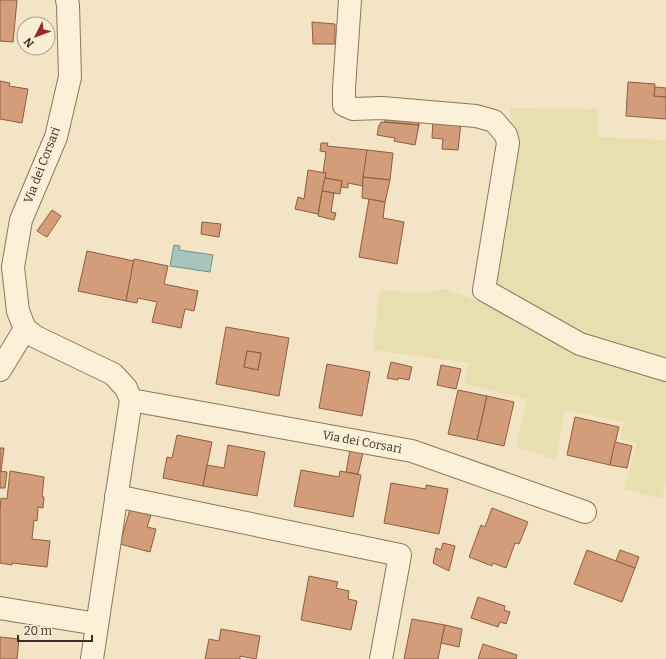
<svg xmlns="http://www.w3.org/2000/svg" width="666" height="659" viewBox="0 0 666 659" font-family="Bitter,serif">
<rect width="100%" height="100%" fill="#f2e4c5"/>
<path fill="#e8dfb1" d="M510,108l88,1v28l68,3v339l-4,20 -38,-10 13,-45 -17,-5 3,-17 -59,-12 -8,50 -40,-13 11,-48 -63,-15 5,-21 -96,-13 7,-61 37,4 28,-4 40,15 8,-13 20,-157z"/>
<path fill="#a7c5bc" stroke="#6c948a" d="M174,245l6,1 -1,4 34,5 -3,17 -40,-6z"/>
<g fill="#d29d78" stroke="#8f5d3d" fill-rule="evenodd">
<path d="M0,0h17l-4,42 -13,-1z"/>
<path d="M312,22l23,2v20h-22z"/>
<path d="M0,81l10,2 -1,3 19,3 -6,34 -22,-4z"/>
<path d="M628,82l27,2 -1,12 12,1v22l-40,-3z"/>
<path d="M655,87l11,1v9l-12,-1z"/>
<path d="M385,115l35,1 -1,9 -34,-3z"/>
<path d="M433,120l28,2 -3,28 -16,-1 1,-10 -11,-1z"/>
<path d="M381,122l38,3 -4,20 -21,-4 1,-3 -18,-3 2,-10h1z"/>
<path d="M321,143h7l-1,3 40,4 -4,36 -15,-3v5l-7,-1 1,-6 -17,-3 1,-5h-3l3,-21 -6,-1z"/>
<path d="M367,150l26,3 -3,27 -27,-3z"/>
<path d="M308,170l18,3 -8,41 -23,-5 3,-12 6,2z"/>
<path d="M363,177l27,3 -5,22 -23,-4z"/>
<path d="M325,178l17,3 -2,13 -18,-3z"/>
<path d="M322,191l12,2 -3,19 5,1 -2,7 -16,-4z"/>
<path d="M369,199l16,3 -2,16 21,4 -7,42 -38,-7z"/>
<path d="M52,210l9,6 -14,21 -10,-6z"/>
<path d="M202,222l19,2 -2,13 -18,-3z"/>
<path d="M87,251l47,10 -8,40 -48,-10z"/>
<path d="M134,259l34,7 -4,18 34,7 -4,20 -9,-2 -4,19 -29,-6 5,-20 -19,-4 -1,5 -11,-2z"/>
<path d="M226,327l63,11 -10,58 -63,-12zM247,351l14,2 -3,17 -14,-3z"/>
<path d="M247,351l14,2 -3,17 -14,-3z"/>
<path d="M391,362l21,5 -3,13 -11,-2v2l-11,-2z"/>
<path d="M327,364l43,8 -8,44 -43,-8z"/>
<path d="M441,365l20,4 -5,20 -19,-4z"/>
<path d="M458,390l29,6 -10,44 -29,-6z"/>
<path d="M487,396l27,6 -10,44 -27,-6z"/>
<path d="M575,417l44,10 -9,38 -43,-10z"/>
<path d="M177,435l35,7 -9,44 -40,-8 4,-21 5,1z"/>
<path d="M615,442l17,4 -5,22 -17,-3z"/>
<path d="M228,445l37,7 -8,44 -54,-10 4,-21 17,3z"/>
<path d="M0,448h4l-3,23h-1z"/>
<path d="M350,450l13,3 -5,21 -12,-2z"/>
<path d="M301,470l38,7 1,-6 21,4 -8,42 -59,-11z"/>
<path d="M0,471l7,1 -2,16h-5z"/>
<path d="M10,471l34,6 -2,20h2l-1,11 -5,-1 -1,14 -3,-1 -2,19 18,2 -3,26 -35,-4v2l-12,-2v-54l1,-11 6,1z"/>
<path d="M391,483l35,6v-4l22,4 -9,45 -55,-11z"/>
<path d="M492,508l36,14 -9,22 -4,-1 -9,25 -13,-5 -1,3 -23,-9 12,-32 4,2z"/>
<path d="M130,509l21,6 -4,12 9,2 -6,23 -30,-8z"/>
<path d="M443,543l12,3 -6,25 -16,-8 3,-15 5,2z"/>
<path d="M587,550l48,18 -13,34 -48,-18z"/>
<path d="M620,550l19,7 -4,11 -19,-7z"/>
<path d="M309,576l29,6 -2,6 13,3 -1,8 9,2 -6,29 -50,-10z"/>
<path d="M478,597l27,9 -1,4 6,2 -4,12 -6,-2 -2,5 -27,-9z"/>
<path d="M412,619l33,6 -7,34h-34z"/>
<path d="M445,625l17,4 -3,18 -18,-4z"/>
<path d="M221,629l39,7 -4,23 -16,-3v3h-35l4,-20 10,2z"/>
<path d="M0,637l19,2 -2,20h-17z"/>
<path d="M483,644l34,11 -1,4h-38z"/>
</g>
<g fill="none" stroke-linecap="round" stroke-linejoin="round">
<defs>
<g id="minor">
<path d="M67,0l1,5 2,72 -14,60 -35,83 -8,47 5,44 7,18 11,8 77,37 13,14 5,12 -39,259"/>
<path d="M350,0l-6,88v17l9,4 29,-1 94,8 18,5 12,14 2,8 -24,147 96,54 86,26"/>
<path d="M0,370l25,-41"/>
<path id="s1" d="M131,400l281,51 173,61"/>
<path d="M116,496l284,59 -19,104"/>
<path d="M0,608l97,16"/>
</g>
</defs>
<use href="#minor" stroke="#8e7559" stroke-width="24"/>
<use href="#minor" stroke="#fbf1d9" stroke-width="22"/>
</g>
<g text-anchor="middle" stroke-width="4" stroke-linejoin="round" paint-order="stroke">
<g font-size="12" fill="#3d2d1e" stroke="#f8eed5">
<text transform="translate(42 165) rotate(-69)" y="4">Via dei Corsari</text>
<text dy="4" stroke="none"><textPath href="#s1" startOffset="235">Via dei Corsari</textPath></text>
</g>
</g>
<g transform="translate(36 36) rotate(228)"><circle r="19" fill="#f8eed5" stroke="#ada18c"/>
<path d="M0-3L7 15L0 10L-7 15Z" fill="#a22426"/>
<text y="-6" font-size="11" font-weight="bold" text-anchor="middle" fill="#3d2d1e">N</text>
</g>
<path d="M18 635v6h74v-6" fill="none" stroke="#3d2d1e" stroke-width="2"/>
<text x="24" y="635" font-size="12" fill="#3d2d1e" stroke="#f8eed5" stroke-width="3" paint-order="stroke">20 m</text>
</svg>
